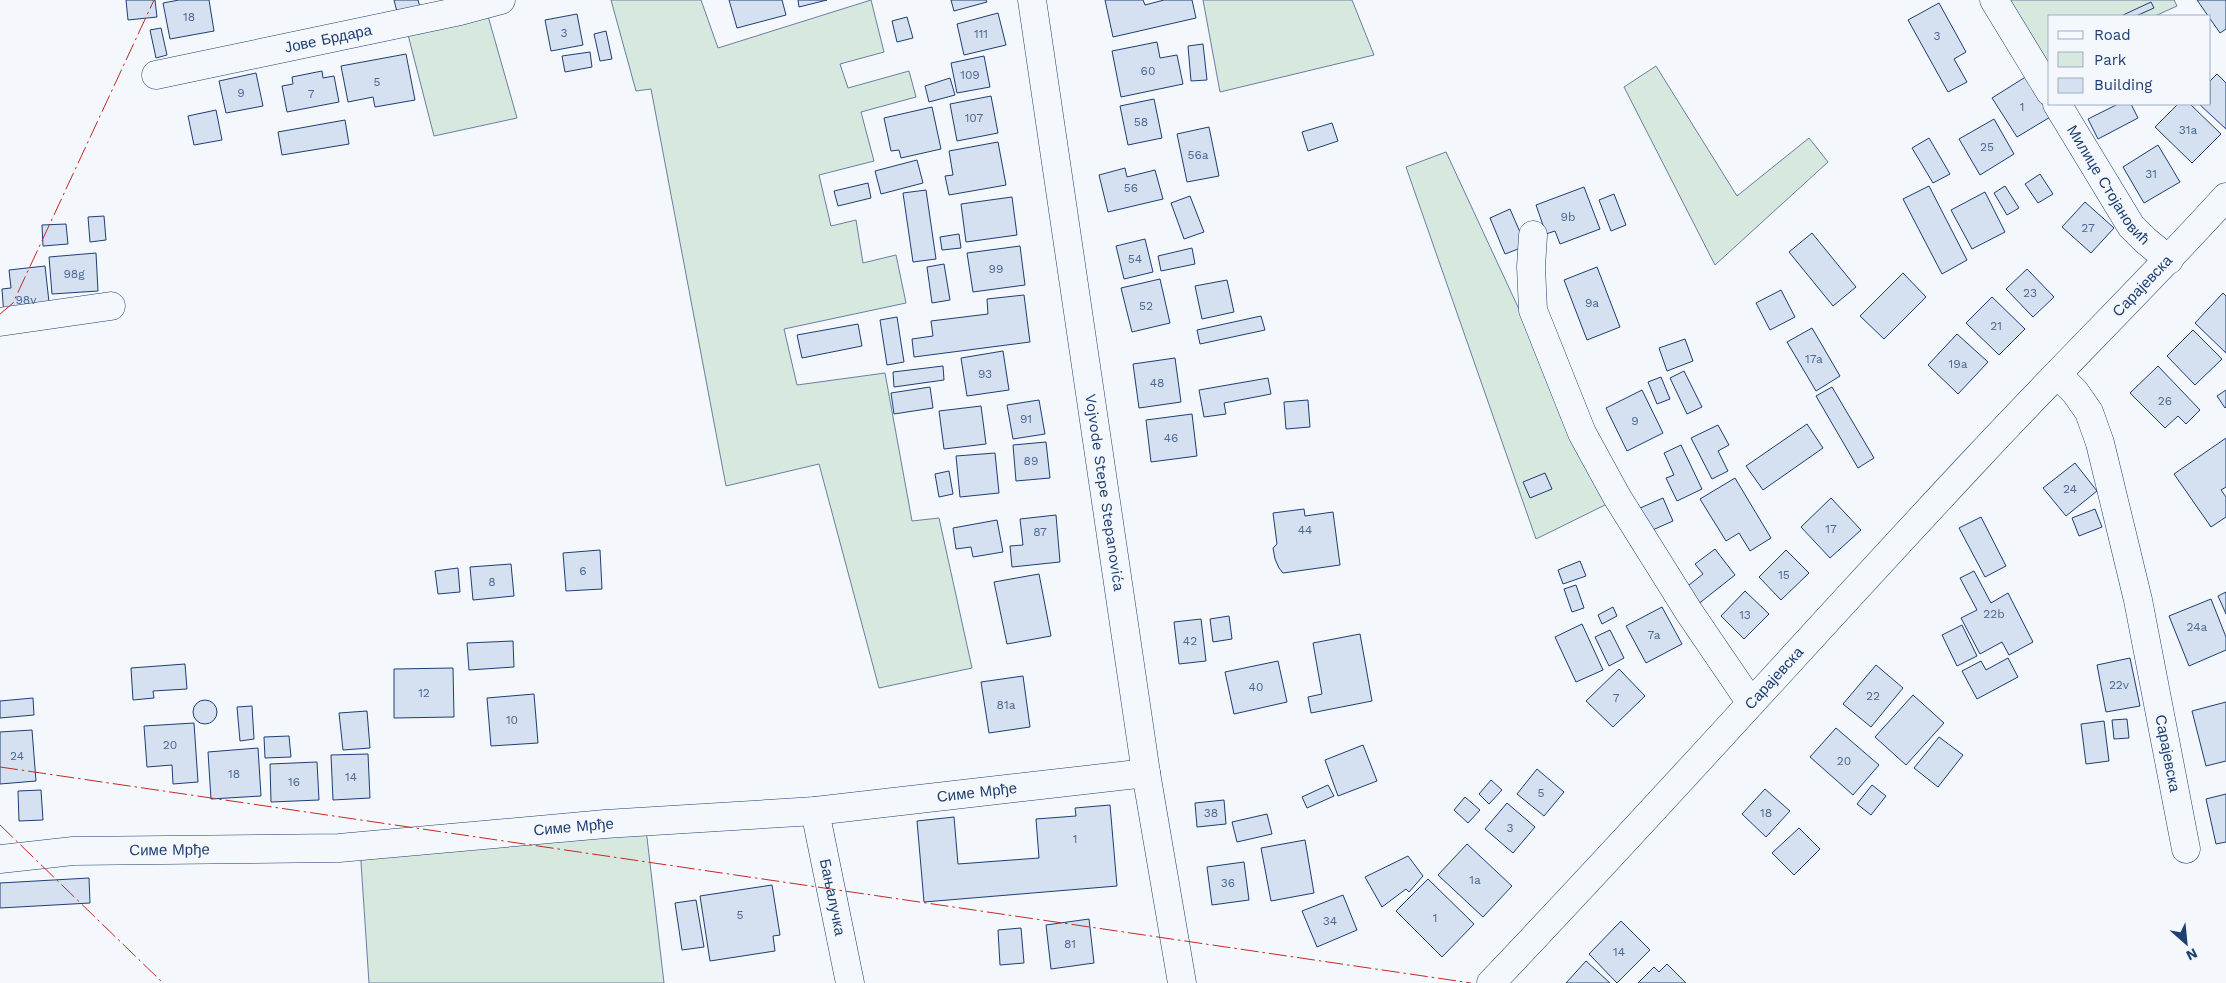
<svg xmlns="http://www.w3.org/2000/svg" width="2226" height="983" viewBox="0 0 2226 983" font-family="'Work Sans',sans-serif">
<rect width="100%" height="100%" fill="#f4f7fb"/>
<g fill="#d7e8df" stroke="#687fa3">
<path d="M611,0h90l17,48 153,-48 13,52 -44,12 8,24 61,-17 7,26 -55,15 13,49 -55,14 12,51 25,-6 7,43 33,-8 10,48 -122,26 13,56 88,-12 27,148 27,-3 33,150 -93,20 -60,-224 -93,22 -75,-397 -15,2z"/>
<path d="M1203,0h149l22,55 -154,37z"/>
<path d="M2006,0h168l3,6 -22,10h-105v61z"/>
<path d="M486,9l31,109 -83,18 -28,-109z"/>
<path d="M1656,66l81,130 72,-58 19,24 -113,103 -91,-178z"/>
<path d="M1446,152l163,351 -73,36 -130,-372z"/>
<path d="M646,829l18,154h-295l-9,-136z"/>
</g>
<g fill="#d5e0f0" stroke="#1d3f73">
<path d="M126,0h29l2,17 -29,3z"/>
<path d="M179,0h30l5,31 -44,8 -7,-36z"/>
<path d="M394,0h24l2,7 -23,5z"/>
<path d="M729,0h53l4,15 -49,13z"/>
<path d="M798,0h29l-28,7z"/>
<path d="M951,0h35l1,2 -33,9z"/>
<path d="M1105,0h38l2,5 19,-5h28l4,18 -83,19z"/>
<path d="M2197,0h29v29l-6,4z"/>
<path d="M2151,2l3,6 -18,8h-15z"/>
<path d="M1939,3l27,49 -12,7 13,23 -19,10 -40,-72z"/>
<path d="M998,13l8,32 -42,10 -7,-31z"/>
<path d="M577,14l6,31 -32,6 -6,-31z"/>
<path d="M907,17l6,21 -16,4 -5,-21z"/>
<path d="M161,28l6,27 -11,3 -6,-28z"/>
<path d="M606,31l6,28 -12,2 -6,-27z"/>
<path d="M1157,42l3,16 17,-3 6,29 -62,13 -9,-46z"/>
<path d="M1203,44l4,36 -16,1 -3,-35z"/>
<path d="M590,52l2,15 -27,5 -3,-16z"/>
<path d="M406,54l9,46 -40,7 -2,-10 -25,5 -7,-36z"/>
<path d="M984,56l6,31 -33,6 -6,-30z"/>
<path d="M322,71l1,7 11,-2 5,26 -52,10 -5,-26 11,-2 -1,-7z"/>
<path d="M256,73l7,33 -37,7 -7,-32z"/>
<path d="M2217,74l9,9v46l-27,-25h11v-23z"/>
<path d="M2027,76l25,40 -35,21 -25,-39z"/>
<path d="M950,78l5,17 -26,7 -4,-16z"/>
<path d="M991,96l7,37 -41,8 -7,-37z"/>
<path d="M1154,99l8,39 -34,7 -8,-39z"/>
<path d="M2118,104h13l7,14 -40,21 -10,-20z"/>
<path d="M2178,104h12l31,30 -29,29 -37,-36z"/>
<path d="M932,107l9,42 -40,9 -2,-8 -8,1 -7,-33z"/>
<path d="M216,110l6,30 -28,5 -6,-29z"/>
<path d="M1994,119l20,35 -34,21 -21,-36z"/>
<path d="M345,120l4,24 -67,11 -4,-23z"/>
<path d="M1332,123l6,18 -30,10 -6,-19z"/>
<path d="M1209,127l10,49 -32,6 -10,-48z"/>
<path d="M1929,138l21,36 -17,9 -21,-35z"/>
<path d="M998,142l8,43 -57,10 -4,-19 8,-1 -4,-24z"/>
<path d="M2158,145l22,37 -36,21 -21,-36z"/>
<path d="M917,160l6,23 -42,11 -6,-23z"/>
<path d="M1125,168l2,9 28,-7 8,29 -55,13 -9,-37z"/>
<path d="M2040,174l13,20 -15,9 -13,-19z"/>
<path d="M868,183l3,15 -33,8 -4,-15z"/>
<path d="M1929,186l38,74 -25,14 -39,-75z"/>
<path d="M2005,186l14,22 -12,7 -13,-22z"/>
<path d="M1584,187l16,42 -40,15 -5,-13 -9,3 -10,-29z"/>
<path d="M926,190l10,69 -23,3 -10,-69z"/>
<path d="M1985,192l20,40 -33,17 -21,-39z"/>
<path d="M1614,194l12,31 -15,6 -12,-31z"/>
<path d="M1190,196l14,36 -20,7 -13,-36z"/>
<path d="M1012,197l5,38 -51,7 -5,-38z"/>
<path d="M2085,202l29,26 -23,25 -29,-26z"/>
<path d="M1510,209l16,37 -21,8 -15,-36z"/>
<path d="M104,216l2,24 -16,2 -2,-25z"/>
<path d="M66,224l2,20 -25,2 -1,-21z"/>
<path d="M1812,233l44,54 -23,19 -44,-54z"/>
<path d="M959,234l2,14 -19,2 -2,-13z"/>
<path d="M1145,239l8,33 -29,7 -8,-33z"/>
<path d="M1020,246l5,39 -52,7 -6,-39z"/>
<path d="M1192,248l3,16 -34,7 -3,-15z"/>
<path d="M96,253l2,38 -46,3 -3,-37z"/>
<path d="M944,264l6,36 -18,3 -5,-36z"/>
<path d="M45,266l5,45 -46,5 -2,-27 9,-1 -2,-18z"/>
<path d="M1597,267l23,60 -33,13 -23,-60z"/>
<path d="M2027,269l27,28 -21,20 -27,-28z"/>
<path d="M1903,273l23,24 -42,42 -24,-23z"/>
<path d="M1160,279l10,44 -38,9 -11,-44z"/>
<path d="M1227,280l7,32 -32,7 -7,-33z"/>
<path d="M1781,290l14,27 -25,13 -14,-27z"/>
<path d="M2223,293l3,3v57l-31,-30z"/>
<path d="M1024,295l6,47 -116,15 -2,-18 21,-3 -2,-15 57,-7 -1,-15z"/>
<path d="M1992,297l33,32 -26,26 -33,-32z"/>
<path d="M1261,316l4,14 -65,14 -3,-14z"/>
<path d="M897,317l7,45 -17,3 -7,-45z"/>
<path d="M858,324l4,22 -60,12 -5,-23z"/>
<path d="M1812,328l28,48 -24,15 -29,-49z"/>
<path d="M2193,330l29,29 -27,26 -28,-29z"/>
<path d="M1957,334l31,28 -30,32 -30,-29z"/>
<path d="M1685,339l8,22 -26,10 -8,-23z"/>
<path d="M1003,351l6,39 -42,6 -6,-38z"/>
<path d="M1175,358l6,44 -42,6 -6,-44z"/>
<path d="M943,366l1,14 -50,7 -1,-15z"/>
<path d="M2158,366l42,44 -14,14 -8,-8 -13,12 -35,-35z"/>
<path d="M1684,371l18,36 -15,7 -17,-36z"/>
<path d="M1661,377l9,22 -13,5 -9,-22z"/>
<path d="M1268,378l3,16 -47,9 2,11 -22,3 -5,-27z"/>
<path d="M930,387l3,21 -39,6 -3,-21z"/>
<path d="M1832,387l42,71 -16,10 -42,-72z"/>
<path d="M1642,390l21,43 -36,18 -21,-43z"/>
<path d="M2226,390v17l-1,1 -8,-12z"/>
<path d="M1039,400l6,34 -32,5 -6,-34z"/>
<path d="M1308,400l2,27 -24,2 -2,-27z"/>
<path d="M981,406l5,38 -42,5 -5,-38z"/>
<path d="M1192,414l5,42 -46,6 -5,-42z"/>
<path d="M1807,424l16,24 -60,42 -17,-24z"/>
<path d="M1718,425l11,20 -11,6 10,20 -16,8 -21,-41z"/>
<path d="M2226,438v49l-5,3 5,7v20l-15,10 -37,-53z"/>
<path d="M1046,442l4,36 -34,3 -3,-36z"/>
<path d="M1681,445l21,44 -25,12 -11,-23 8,-3 -10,-22z"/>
<path d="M995,453l4,40 -39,4 -4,-41z"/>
<path d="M2075,463l22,28 -31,25 -23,-28z"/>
<path d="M949,471l4,23 -14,3 -4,-23z"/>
<path d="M1545,473l7,16 -22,9 -7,-16z"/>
<path d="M1735,478l36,60 -21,13 -11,-18 -13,8 -26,-42z"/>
<path d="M1663,498l10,23 -25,11 -10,-23z"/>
<path d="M1831,498l30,32 -31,28 -29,-31z"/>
<path d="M1304,509l1,7 28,-4 7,53 -57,8 -4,-5 -4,-9 -2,-11 4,-4 -4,-31z"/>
<path d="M2095,509l7,18 -23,9 -7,-18z"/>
<path d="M1056,515l4,47 -48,5 -2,-21 13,-1 -3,-26z"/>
<path d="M1981,517l25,49 -21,11 -26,-49z"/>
<path d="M997,520l6,32 -30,5 -2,-10 -15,2 -3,-21z"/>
<path d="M1715,549l20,26 -38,30 -13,-16 19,-15 -8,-10z"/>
<path d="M600,550l2,39 -36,2 -3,-38z"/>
<path d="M1786,550l23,23 -28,27 -22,-23z"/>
<path d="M1580,561l6,15 -23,8 -5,-14z"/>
<path d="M511,564l3,32 -41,4 -3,-33z"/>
<path d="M458,568l2,24 -22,2 -3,-23z"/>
<path d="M1974,571l17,32 17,-10 25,49 -24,13 -7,-13 -22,12 -19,-36 16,-8 -17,-32z"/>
<path d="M1039,574l12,62 -44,8 -13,-62z"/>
<path d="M1576,585l8,23 -12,4 -8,-23z"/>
<path d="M1745,591l24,23 -25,25 -23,-23z"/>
<path d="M2226,592v22l-8,-18z"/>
<path d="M2211,599l15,38v13l-37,16 -20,-50z"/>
<path d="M1613,607l4,9 -15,8 -4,-9z"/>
<path d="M1662,607l20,37 -36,19 -20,-37z"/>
<path d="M1229,616l3,23 -19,3 -3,-23z"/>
<path d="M1201,619l5,42 -27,3 -5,-42z"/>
<path d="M1582,624l21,46 -27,12 -21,-45z"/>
<path d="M1962,625l15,31 -20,10 -15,-31z"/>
<path d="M1610,630l14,28 -15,8 -14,-29z"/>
<path d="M1360,634l12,67 -61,12 -3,-16 14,-3 -9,-51z"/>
<path d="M513,641l1,26 -45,3 -2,-27z"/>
<path d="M2008,658l10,19 -41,22 -15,-28 19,-10 5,9z"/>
<path d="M2130,658l10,48 -34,6 -9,-47z"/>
<path d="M1278,661l9,41 -53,12 -9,-42z"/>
<path d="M185,664l2,25 -34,2 1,7 -21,2 -2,-32z"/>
<path d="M1876,665l27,23 -32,39 -28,-23z"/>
<path d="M453,668l1,49 -60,1v-49z"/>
<path d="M1619,669l26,27 -32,31 -27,-26z"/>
<path d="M1023,676l7,51 -41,6 -8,-51z"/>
<path d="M534,694l4,49 -47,3 -4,-48z"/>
<path d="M1913,695l31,28 -38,42 -31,-28z"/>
<path d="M33,698l1,17 -34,3v-17z"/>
<circle cx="205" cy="712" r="12"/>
<path d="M2226,702v59l-20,5 -14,-55z"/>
<path d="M252,706l2,33 -14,2 -3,-34z"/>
<path d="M367,711l3,37 -27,2 -4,-37z"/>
<path d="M2127,719l2,19 -15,1 -2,-19z"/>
<path d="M2104,721l5,40 -23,3 -5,-40z"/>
<path d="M194,723l4,59 -25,2 -1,-19 -25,2 -3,-41z"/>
<path d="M1836,728l43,37 -26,30 -43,-38z"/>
<path d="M32,730l4,51 -36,3v-52z"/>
<path d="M289,736l2,21 -26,1 -1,-21z"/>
<path d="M1939,737l24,18 -25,32 -24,-19z"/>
<path d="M1363,745l14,36 -39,15 -13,-36z"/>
<path d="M258,748l3,48 -50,3 -3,-47z"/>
<path d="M368,754l2,44 -37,2 -2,-45z"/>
<path d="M317,762l2,38 -48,2 -1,-38z"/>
<path d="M1537,769l27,23 -20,24 -27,-22z"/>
<path d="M1491,780l11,10 -13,14 -10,-10z"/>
<path d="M1328,785l6,11 -27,12 -5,-11z"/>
<path d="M1872,785l14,11 -15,19 -14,-11z"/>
<path d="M1765,789l25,22 -24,26 -24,-23z"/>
<path d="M41,790l2,30 -24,1 -1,-30z"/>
<path d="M2226,794v48l-10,2 -10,-45z"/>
<path d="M1465,797l15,13 -12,13 -14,-13z"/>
<path d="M1224,800l2,24 -29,3 -2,-24z"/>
<path d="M1507,803l28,24 -22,26 -28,-24z"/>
<path d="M1110,805l7,81 -193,16 -7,-81 37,-4 4,47 81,-6 -3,-39 40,-3 -1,-8z"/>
<path d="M1267,814l5,20 -35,8 -5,-20z"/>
<path d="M1799,828l21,21 -26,26 -22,-22z"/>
<path d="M1305,840l9,53 -43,8 -10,-53z"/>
<path d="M1467,844l45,42 -29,31 -45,-42z"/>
<path d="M1408,856l15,20 -14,16 -3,-3 -24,18 -17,-30z"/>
<path d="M1244,862l5,38 -37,5 -5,-38z"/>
<path d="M89,878l1,25 -90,5v-25z"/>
<path d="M1428,879l46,45 -32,33 -46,-46z"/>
<path d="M772,885l8,50 -7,1 2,15 -65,10 -10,-65z"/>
<path d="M1343,895l14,35 -40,17 -15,-36z"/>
<path d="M696,900l8,47 -22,3 -7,-47z"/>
<path d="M1089,919l5,44 -43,6 -5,-44z"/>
<path d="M1621,921l29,29 -33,33 -28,-29z"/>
<path d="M1021,928l3,35 -24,2 -2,-35z"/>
<path d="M1586,961l24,22h-44z"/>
<path d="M1667,964l19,19h-48l16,-16 5,5z"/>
</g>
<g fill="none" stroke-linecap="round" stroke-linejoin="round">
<defs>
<g id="minor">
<path d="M1994,0l56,92"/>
<path id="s1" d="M156,75l304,-64 41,-11"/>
<path id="s2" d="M2057,104l74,122 14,14 24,20"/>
<path d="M1533,235l-2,32 2,43 49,123 35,64 72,115 62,91"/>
<path d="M0,322l111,-16"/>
<path id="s3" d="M2058,375l17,17 14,20 11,31 38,157 48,249"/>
<path id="s4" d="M815,811l35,172"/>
<path id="s5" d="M0,859l73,-8 266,-3 266,-24 210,-13 331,-38"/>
</g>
<g id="major">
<path id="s6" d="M1032,0l114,773 36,210"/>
<path id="s7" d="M1491,983c166,-174 325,-353 489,-528 81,-87 166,-170 246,-258"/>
</g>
</defs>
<use href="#minor" stroke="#1d3f73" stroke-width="29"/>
<use href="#major" stroke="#1d3f73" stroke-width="29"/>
<use href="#minor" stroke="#f4f7fb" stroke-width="28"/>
<use href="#major" stroke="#f4f7fb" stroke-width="28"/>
<g stroke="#c62828" stroke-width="1" stroke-dasharray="18 4 2.5 4" stroke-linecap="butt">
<path d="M0,314l13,-11 141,-303"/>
<path d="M0,767l1471,216"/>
<path d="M0,825l163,158"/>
</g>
</g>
<g text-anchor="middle" stroke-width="4" stroke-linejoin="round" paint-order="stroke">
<g font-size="12" fill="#4b6792">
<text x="189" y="21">18</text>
<text x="564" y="37">3</text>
<text x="981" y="38">111</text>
<text x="1937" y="40">3</text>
<text x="1148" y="75">60</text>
<text x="970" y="79">109</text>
<text x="377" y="86">5</text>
<text x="241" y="97">9</text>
<text x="311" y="98">7</text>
<text x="2022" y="111">1</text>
<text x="974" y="122">107</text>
<text x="1141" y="126">58</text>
<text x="2188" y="134">31a</text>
<text x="1987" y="151">25</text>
<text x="1198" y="159">56a</text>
<text x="2151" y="178">31</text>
<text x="1131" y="192">56</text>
<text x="1568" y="221">9b</text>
<text x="2088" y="232">27</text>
<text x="1135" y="263">54</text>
<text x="996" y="273">99</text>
<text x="74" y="278">98g</text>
<text x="2030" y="297">23</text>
<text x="26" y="304">98v</text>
<text x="1592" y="307">9a</text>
<text x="1146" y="310">52</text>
<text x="1996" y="330">21</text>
<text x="1814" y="363">17a</text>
<text x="1958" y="368">19a</text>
<text x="985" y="378">93</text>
<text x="1157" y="387">48</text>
<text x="2165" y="405">26</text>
<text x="1026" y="423">91</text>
<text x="1635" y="425">9</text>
<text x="1171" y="442">46</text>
<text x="1031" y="465">89</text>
<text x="2070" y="493">24</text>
<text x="1831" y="533">17</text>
<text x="1305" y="534">44</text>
<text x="1040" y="536">87</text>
<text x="583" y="575">6</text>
<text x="1784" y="579">15</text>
<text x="492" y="586">8</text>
<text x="1994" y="618">22b</text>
<text x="1745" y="619">13</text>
<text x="2197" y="631">24a</text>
<text x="1654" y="639">7a</text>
<text x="1190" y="645">42</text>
<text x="2119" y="689">22v</text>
<text x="1256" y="691">40</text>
<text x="424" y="697">12</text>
<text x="1873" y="700">22</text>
<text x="1616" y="702">7</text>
<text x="1006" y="709">81a</text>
<text x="512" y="724">10</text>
<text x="170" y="749">20</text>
<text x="17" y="760">24</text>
<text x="1844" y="765">20</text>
<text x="234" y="778">18</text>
<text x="351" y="781">14</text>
<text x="294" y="786">16</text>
<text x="1541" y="797">5</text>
<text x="1211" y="817">38</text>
<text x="1766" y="817">18</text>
<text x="1510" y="832">3</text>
<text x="1075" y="843">1</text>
<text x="1475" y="884">1a</text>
<text x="1228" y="887">36</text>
<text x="740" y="919">5</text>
<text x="1435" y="922">1</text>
<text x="1330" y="925">34</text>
<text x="1070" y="948">81</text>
<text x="1619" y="956">14</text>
</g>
<g font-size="15" fill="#1d3f73" stroke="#f4f7fb">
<text dy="5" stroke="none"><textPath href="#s1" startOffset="176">Јове Брдара</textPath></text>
<text dy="5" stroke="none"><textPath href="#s2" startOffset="96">Милице Стојановић</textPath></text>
<text dy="5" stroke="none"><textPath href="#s7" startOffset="954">Сарајевска</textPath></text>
<text dy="5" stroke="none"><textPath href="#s6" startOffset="498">Vojvode Stepe Stepanovića</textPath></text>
<text dy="5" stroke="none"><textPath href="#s7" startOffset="416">Сарајевска</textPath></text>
<text dy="5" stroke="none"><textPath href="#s3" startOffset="399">Сарајевска</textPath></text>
<text dy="5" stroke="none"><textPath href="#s5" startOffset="980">Симе Мрђе</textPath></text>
<text dy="5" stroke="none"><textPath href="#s5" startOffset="575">Симе Мрђе</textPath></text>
<text dy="5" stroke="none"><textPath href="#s5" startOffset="170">Симе Мрђе</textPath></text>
<text dy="5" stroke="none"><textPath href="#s4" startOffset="88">Бањалучка</textPath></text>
</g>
</g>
<rect x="2048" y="15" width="162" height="90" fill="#f4f7fb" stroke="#9eadc5"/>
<rect x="2058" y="31" width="25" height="8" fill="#f4f7fb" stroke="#9eadc5"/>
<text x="2094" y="40" font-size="15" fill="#1d3f73">Road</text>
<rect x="2058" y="52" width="25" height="15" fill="#d7e8df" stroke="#9eadc5"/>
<text x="2094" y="65" font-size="15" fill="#1d3f73">Park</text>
<rect x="2058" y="78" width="25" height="15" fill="#d5e0f0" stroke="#9eadc5"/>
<text x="2094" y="90" font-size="15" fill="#1d3f73">Building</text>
<g transform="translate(2186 943) rotate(153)" stroke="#f4f7fb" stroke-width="4" paint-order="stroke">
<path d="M0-4L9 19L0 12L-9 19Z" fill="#1d3f73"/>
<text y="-8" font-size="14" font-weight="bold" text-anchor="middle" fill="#1d3f73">N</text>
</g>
</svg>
